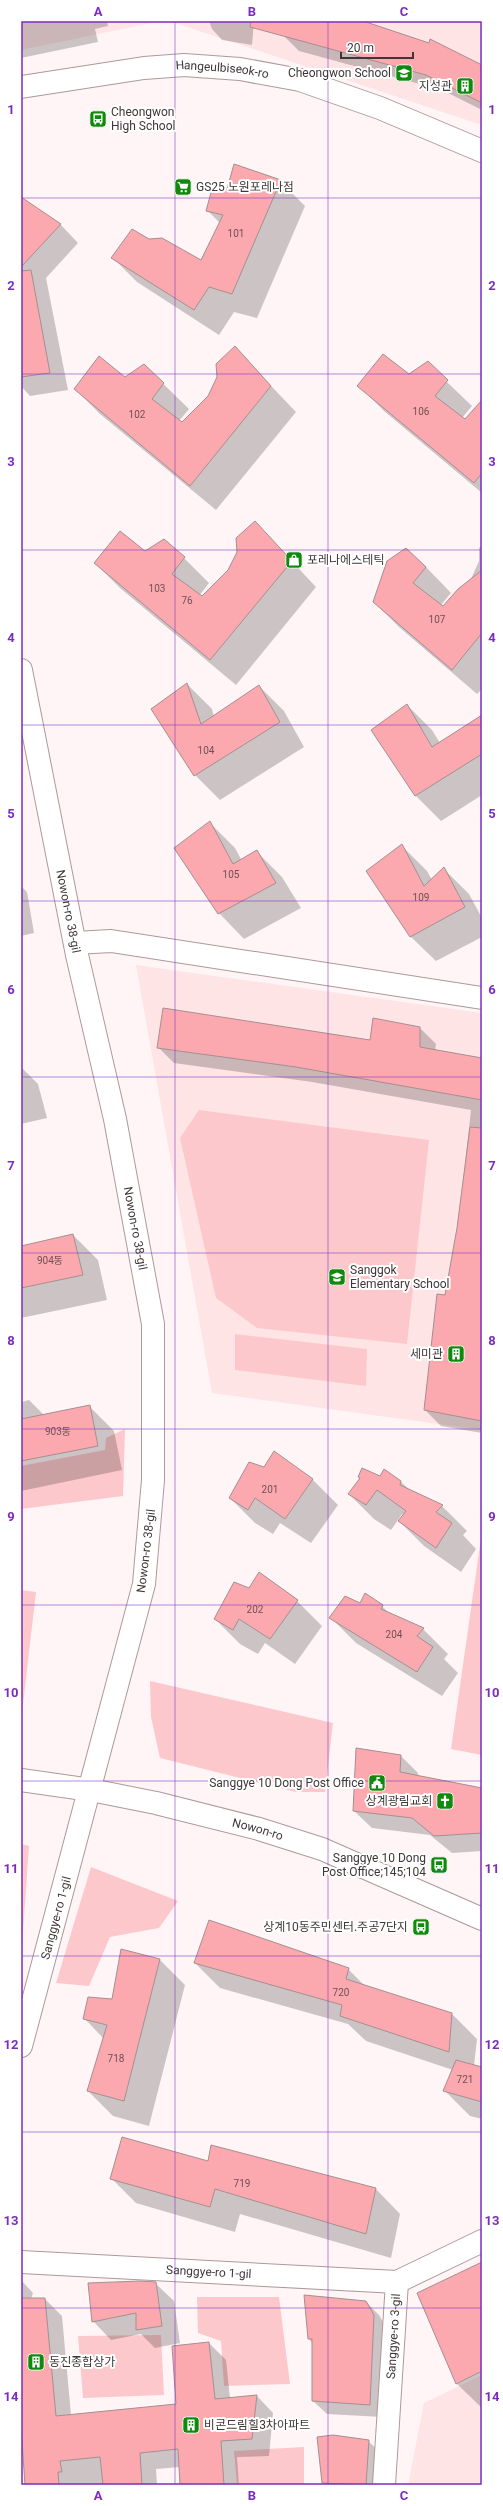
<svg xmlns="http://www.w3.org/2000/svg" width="503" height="2506" viewBox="0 0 503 2506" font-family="Roboto,'Noto Sans KR',sans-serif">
<rect width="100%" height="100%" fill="#fff5f6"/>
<g fill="#fee4e5">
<path d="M21,21h140l-140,29z"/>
<path d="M169,21h313v104z"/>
<path d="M136,965l346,48v417l-270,-37z"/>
<path d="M482,2375v110h-74l16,-82z"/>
</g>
<g fill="#fdc8cc">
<path d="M199,1110l230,30 -22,204 -150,-16 -41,-30 -36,-160z"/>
<path d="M235,1334l132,15 -1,37 -131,-16z"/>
<path d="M125,1429l-2,67 -102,13v-43l84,-16 1,-12z"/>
<path d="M482,1531v224l-31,-6z"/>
<path d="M21,1590l15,2 -14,121h-1z"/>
<path d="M150,1681l183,42 -8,69h-29l-136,-34 -9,-41z"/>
<path d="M21,1844l8,2 -8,114z"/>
<path d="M91,1867l87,34 -19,27 -49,9 -21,49 -33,-3z"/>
<path d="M197,2297h82l11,87 -66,2 -3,-45 -23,-8z"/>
<path d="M161,2335l3,60 -81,3 -5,-62z"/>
<path d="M304,2447v38h-67l-3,-34z"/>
</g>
<g fill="#0003">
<path d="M21,21h86l1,5 -13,3 3,13 -77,16z"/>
<path d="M209,21h45l-2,24 -30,-5 -10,-11z"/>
<path d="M281,21h79l122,45v44l-40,-20 -143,-39 -15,-15z"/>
<path d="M280,181l25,25 -48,112 -23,-6 -15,23 -82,-53 -25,-25 37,-16 52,20 19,-38 -13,-13 21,-19z"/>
<path d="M21,198l40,27 17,18 -32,35 22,112 -38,6 -9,-10z"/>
<path d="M235,348l61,64 -80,98 -116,-96 -25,-25 50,-11 19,-13 45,44 -10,12 3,2 27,-27z"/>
<path d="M427,363l45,43 -10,12 3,2 17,-16v89l-98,-82 -25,-25 50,-11z"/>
<path d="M255,522l61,65 -80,98 -116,-97 -25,-25 50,-11 39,6 25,25 -10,13 3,2 27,-27z"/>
<path d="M482,545v144l-5,5 -78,-67 -25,-25 52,-35 25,26 -10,12 2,2 27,-26 9,-20v-13z"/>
<path d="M187,684l25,25 2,8 45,-31 25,25 20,36 -84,53 -25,-25z"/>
<path d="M407,705l25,25 8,13 42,-23v75l-41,26 -25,-25z"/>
<path d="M210,823l25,25 7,13 15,-9 25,25 19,31 -57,31 -25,-26z"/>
<path d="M402,846l25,25 5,9 12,-11 25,25 13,24v19l-46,24 -26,-25z"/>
<path d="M21,886l6,6 7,41 -13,3z"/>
<path d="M420,1028l16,16 -1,7 47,10v372l-41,-7 -16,-16 33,-182 13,-118 -159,-28 -138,-19 -15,-15 211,-7z"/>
<path d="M21,1067l17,17 9,34 -26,6z"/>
<path d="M73,1235l25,25 9,40 -86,18v-71z"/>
<path d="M29,1400l15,15 45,-9 25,25 8,39 -101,21v-89z"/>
<path d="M274,1453l39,27 25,25 -27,38 -31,-20 -7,11 -18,-11 -25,-25 34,-30z"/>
<path d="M380,1478l21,4 10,9 31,15 25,25 -4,4 13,14 -15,23 -37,-26 -25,-25 5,-5 -2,-2 -11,16 -17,-11 -25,-25z"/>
<path d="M249,1589l48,12 25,25 -27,38 -30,-21 -7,11 -18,-10 -25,-25z"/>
<path d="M361,1604l21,2 9,9 32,14 25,25 -4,5 14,14 -16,23 -86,-53 -25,-25z"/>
<path d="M401,1756l17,17v3l64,13v62l-30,2 -22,-18 -58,-7 -18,-17z"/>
<path d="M122,1951l38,9 25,25 -36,141 -36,-10 -25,-25 16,-52 -20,-21 28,-17z"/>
<path d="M195,1963l153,6 17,17 87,28 25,25 -3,27 8,2v51l-12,-3 -25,-25 8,-21 -87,-29 -18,-17 -128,-36z"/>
<path d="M208,2162l167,26 25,26 -9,44 -151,-44 -5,18 -99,-29 -25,-25z"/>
<path d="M482,2263v145l-26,-25z"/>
<path d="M21,2280l12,13 -2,6h14l17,17 9,99 106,-10 32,-62 17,17 4,38 27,-2 16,17 -4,43 -32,1 2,28h-58l-1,-18 -24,2 1,16h-131l-5,-72z"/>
<path d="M155,2283l19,18 6,42 -25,5 -14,-14 -30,6 -18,-19z"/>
<path d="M366,2302l13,13 8,14 -5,88 -55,-3 -14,-13v-57l-4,-5z"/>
<path d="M318,2438l50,3 11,10 -2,34h-53z"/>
</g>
<g fill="#fca8af" stroke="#a48f90">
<path d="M251,21h112l66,22 1,-4 52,26v38l-56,-28 -176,-48z"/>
<path d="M234,164l47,16 -49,114 -23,-7 -15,23 -83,-52 21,-29 17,10 13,-1 39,22 22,-45 -17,-4 7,-26 14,4z"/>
<path d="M21,197l40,27 -40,43z"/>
<path d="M31,270l19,103 -29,4v-106z"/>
<path d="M235,346l36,40 -81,100 -116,-97 25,-33 26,21 19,-13 20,19 -12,16 30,23 26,-26 9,-19 -1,-13z"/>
<path d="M383,354l26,20 19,-13 20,19 -13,16 30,23 17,-19v73l-8,10 -117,-97z"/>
<path d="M255,521l37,40 -82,99 -116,-97 26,-32 25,20 19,-12 21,18 -13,17 30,22 26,-26 9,-18 -1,-14z"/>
<path d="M406,548l20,19 -13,16 30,23 15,-17 24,-19v63l-30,37 -79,-68 14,-41z"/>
<path d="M187,683l14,41 58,-39 21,37 -86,54 -43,-67z"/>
<path d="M407,704l25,43 50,-32v39l-67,42 -44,-66z"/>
<path d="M210,821l23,43 24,-14 19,33 -58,31 -44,-66z"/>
<path d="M402,844l22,42 20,-19 21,40 -55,30 -44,-66z"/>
<path d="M163,1008l207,32 3,-22 47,9v20l62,11v42l-186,-33 -139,-19z"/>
<path d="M470,1127l12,1v293l-58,-11 13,-116 8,1 12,-67z"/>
<path d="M73,1234l10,41 -62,13v-42z"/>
<path d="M90,1405l8,41 -77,15v-42z"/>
<path d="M274,1451l39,28 -28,40 -30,-21 -7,12 -19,-12 20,-36 15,5z"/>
<path d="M362,1468l18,8 4,-7 17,12 -1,4 43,20 -7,7 16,11 -16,25 -38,-27 8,-10 -29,-21 -11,15 -18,-11 12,-16 -2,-1z"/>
<path d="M259,1572l39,28 -28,39 -31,-20 -6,11 -19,-11 20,-37 15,6z"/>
<path d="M365,1593l18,12 -2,4 43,19 -7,8 16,11 -16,25 -88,-54 16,-22 15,7z"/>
<path d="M356,1748l45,7 -1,17 82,16v45l-48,3 -22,-18 -59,-7z"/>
<path d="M209,1920l140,48 -3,11 106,34 -3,39 -109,-36 2,-11 -148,-42z"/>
<path d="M121,1949l39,10 -36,142 -37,-10 20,-66 -24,-6 5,-22 24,2z"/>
<path d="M456,2060l26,7v35l-39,-11z"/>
<path d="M122,2137l86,24 3,-16 165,43 -10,46 -151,-45 -5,18 -100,-28z"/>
<path d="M482,2262v109l-26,13 -39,-91z"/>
<path d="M140,2281l16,1 6,44 -26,4v-17l-44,9 -4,-39z"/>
<path d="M304,2295l62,6 8,14 -4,90 -58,-4v-62h-4z"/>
<path d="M21,2298h24l11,118 120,-12 -4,-58 37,-4 6,57 42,-4 -5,44 -31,2 3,44h-44l-2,-36 -38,4 2,32h-39l-3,-28 -40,4 2,11h-4l1,13h-34l-4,-58z"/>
<path d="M333,2435l36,5 -3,45 -44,-2 -5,-46z"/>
</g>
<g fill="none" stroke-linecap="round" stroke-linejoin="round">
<defs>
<g id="street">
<path id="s1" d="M21,670l56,285 38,164 38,205v156l-9,104 -123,462"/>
<path d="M75,943l36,-2 371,57"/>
<path id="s2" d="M21,2262l376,20 85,-41"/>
<path id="s3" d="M384,2485l13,-203"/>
</g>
<g id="secondary">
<path id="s4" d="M21,87l123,-19 40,-3 56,4 60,11 80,28 102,43"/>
<path id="s5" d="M21,1780l70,10 65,13 103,26 63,20 160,70"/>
</g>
</defs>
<use href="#street" stroke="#ae999a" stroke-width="24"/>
<use href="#secondary" stroke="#ae999a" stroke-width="24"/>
<use href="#street" stroke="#fff" stroke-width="22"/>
<use href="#secondary" stroke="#fff" stroke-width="22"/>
</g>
<path fill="none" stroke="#7b2cbf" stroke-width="1" stroke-opacity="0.55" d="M175,21v2464M328,21v2464M21,198h461M21,374h461M21,550h461M21,725h461M21,901h461M21,1077h461M21,1253h461M21,1429h461M21,1605h461M21,1781h461M21,1956h461M21,2132h461M21,2308h461"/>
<defs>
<symbol id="school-square" viewBox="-11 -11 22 22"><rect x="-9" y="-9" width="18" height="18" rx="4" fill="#10890d" stroke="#fff"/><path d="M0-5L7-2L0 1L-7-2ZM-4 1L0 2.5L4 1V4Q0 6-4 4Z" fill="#fff"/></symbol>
<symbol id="building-square" viewBox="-11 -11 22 22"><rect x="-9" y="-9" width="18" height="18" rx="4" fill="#10890d" stroke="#fff"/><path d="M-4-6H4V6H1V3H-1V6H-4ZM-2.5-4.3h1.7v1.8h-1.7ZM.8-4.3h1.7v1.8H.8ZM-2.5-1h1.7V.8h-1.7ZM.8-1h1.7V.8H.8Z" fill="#fff"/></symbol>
<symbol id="bus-square" viewBox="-11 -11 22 22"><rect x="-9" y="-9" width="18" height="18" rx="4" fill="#10890d" stroke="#fff"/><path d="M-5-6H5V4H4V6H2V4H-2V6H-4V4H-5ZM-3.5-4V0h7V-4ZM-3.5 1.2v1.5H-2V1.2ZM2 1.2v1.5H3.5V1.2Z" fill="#fff"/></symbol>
<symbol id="supermarket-square" viewBox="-11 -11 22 22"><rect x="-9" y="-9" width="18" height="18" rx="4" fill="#10890d" stroke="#fff"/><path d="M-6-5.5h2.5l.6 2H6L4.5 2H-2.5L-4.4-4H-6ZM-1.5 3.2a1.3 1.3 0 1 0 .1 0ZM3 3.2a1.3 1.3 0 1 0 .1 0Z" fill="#fff"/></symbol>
<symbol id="shop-square" viewBox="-11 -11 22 22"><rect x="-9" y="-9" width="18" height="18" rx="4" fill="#10890d" stroke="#fff"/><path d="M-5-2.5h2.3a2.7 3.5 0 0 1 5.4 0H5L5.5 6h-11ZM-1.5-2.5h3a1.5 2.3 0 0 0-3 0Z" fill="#fff"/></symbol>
<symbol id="civic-square" viewBox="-11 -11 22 22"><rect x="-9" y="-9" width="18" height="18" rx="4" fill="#10890d" stroke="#fff"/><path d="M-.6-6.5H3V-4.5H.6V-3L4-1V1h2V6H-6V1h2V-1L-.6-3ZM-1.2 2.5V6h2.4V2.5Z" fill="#fff"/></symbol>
<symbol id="church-square" viewBox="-11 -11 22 22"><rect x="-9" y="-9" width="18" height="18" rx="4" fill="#10890d" stroke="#fff"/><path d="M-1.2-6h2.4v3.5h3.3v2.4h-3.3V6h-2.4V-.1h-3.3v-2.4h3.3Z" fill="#fff"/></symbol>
</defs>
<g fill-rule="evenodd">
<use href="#school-square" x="394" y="63" width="20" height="20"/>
<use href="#building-square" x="455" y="76" width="20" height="20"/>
<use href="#bus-square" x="88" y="109" width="20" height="20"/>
<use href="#supermarket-square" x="173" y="177" width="20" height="20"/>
<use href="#shop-square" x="284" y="550" width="20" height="20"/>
<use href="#school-square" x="327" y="1267" width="20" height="20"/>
<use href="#building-square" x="446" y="1344" width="20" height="20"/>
<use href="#civic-square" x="367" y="1773" width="20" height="20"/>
<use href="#church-square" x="435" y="1791" width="20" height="20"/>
<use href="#bus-square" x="429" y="1855" width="20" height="20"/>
<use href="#bus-square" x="411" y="1917" width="20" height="20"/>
<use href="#building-square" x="26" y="2352" width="20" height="20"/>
<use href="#building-square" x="181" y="2415" width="20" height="20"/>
</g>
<g text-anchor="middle" stroke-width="4" stroke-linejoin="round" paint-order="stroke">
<g font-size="10" fill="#6e5255">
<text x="236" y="237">101</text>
<text x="421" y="415">106</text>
<text x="137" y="418">102</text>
<text x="157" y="592">103</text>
<text x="187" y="604">76</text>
<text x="437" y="623">107</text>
<text x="206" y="754">104</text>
<text x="231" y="878">105</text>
<text x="421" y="901">109</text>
<text x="50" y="1264">904동</text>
<text x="58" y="1435">903동</text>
<text x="270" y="1493">201</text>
<text x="255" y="1613">202</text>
<text x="394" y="1638">204</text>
<text x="341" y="1996">720</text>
<text x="116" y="2062">718</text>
<text x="465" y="2083">721</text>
<text x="242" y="2187">719</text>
</g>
<g font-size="12" fill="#3f3637" stroke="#fff">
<text dy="4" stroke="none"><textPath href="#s4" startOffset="203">Hangeulbiseok-ro</textPath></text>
<text dy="4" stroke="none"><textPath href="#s1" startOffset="246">Nowon-ro 38-gil</textPath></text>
<text dy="4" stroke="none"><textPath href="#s1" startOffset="570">Nowon-ro 38-gil</textPath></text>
<text transform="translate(146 1551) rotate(-83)" y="4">Nowon-ro 38-gil</text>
<text dy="4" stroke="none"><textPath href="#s5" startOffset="242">Nowon-ro</textPath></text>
<text transform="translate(56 1918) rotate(-75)" y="4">Sanggye-ro 1-gil</text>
<text dy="4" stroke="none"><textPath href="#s2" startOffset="188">Sanggye-ro 1-gil</textPath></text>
<text dy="4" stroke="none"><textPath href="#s3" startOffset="149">Sanggye-ro 3-gil</textPath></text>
</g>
<g font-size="12" fill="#3f3637" stroke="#fff" text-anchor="end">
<text x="391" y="77">Cheongwon School</text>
<text x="452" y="90">지성관</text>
<text x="111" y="116" text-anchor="start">Cheongwon<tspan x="111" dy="14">High School</tspan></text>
<text x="196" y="191" text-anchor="start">GS25 노원포레나점</text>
<text x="307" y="564" text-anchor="start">포레나에스테틱</text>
<text x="350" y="1274" text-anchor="start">Sanggok<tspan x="350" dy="14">Elementary School</tspan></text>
<text x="443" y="1358">세미관</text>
<text x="364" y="1787">Sanggye 10 Dong Post Office</text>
<text x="432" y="1805">상계광림교회</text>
<text x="426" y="1862">Sanggye 10 Dong<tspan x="426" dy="14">Post Office;145;104</tspan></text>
<text x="408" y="1931">상계10동주민센터.주공7단지</text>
<text x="49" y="2366" text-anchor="start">동진종합상가</text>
<text x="204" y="2429" text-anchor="start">비콘드림힐3차아파트</text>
</g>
</g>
<rect width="503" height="2506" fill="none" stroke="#ffffff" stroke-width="44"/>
<path d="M341 52v6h72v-6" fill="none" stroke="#3f3637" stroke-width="2"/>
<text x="347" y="52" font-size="12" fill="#3f3637" stroke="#ffffff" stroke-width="3" paint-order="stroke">20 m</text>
<rect x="22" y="22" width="459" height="2462" fill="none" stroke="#7b2cbf" stroke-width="1.5"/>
<g font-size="13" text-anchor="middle" font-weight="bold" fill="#7b2cbf">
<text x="98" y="16">A</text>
<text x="252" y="16">B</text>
<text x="404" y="16">C</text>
<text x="11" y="114">1</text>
<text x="492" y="114">1</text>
<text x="11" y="290">2</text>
<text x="492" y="290">2</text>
<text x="11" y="466">3</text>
<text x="492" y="466">3</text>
<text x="11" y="642">4</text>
<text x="492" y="642">4</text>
<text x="11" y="818">5</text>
<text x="492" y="818">5</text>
<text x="11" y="994">6</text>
<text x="492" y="994">6</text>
<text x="11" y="1170">7</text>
<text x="492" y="1170">7</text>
<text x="11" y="1345">8</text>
<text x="492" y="1345">8</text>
<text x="11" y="1521">9</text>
<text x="492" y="1521">9</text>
<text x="11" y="1697">10</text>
<text x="492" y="1697">10</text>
<text x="11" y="1873">11</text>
<text x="492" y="1873">11</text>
<text x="11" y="2049">12</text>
<text x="492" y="2049">12</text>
<text x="11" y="2225">13</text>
<text x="492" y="2225">13</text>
<text x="11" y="2401">14</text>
<text x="492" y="2401">14</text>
<text x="98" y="2500">A</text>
<text x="252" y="2500">B</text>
<text x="404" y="2500">C</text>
</g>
</svg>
